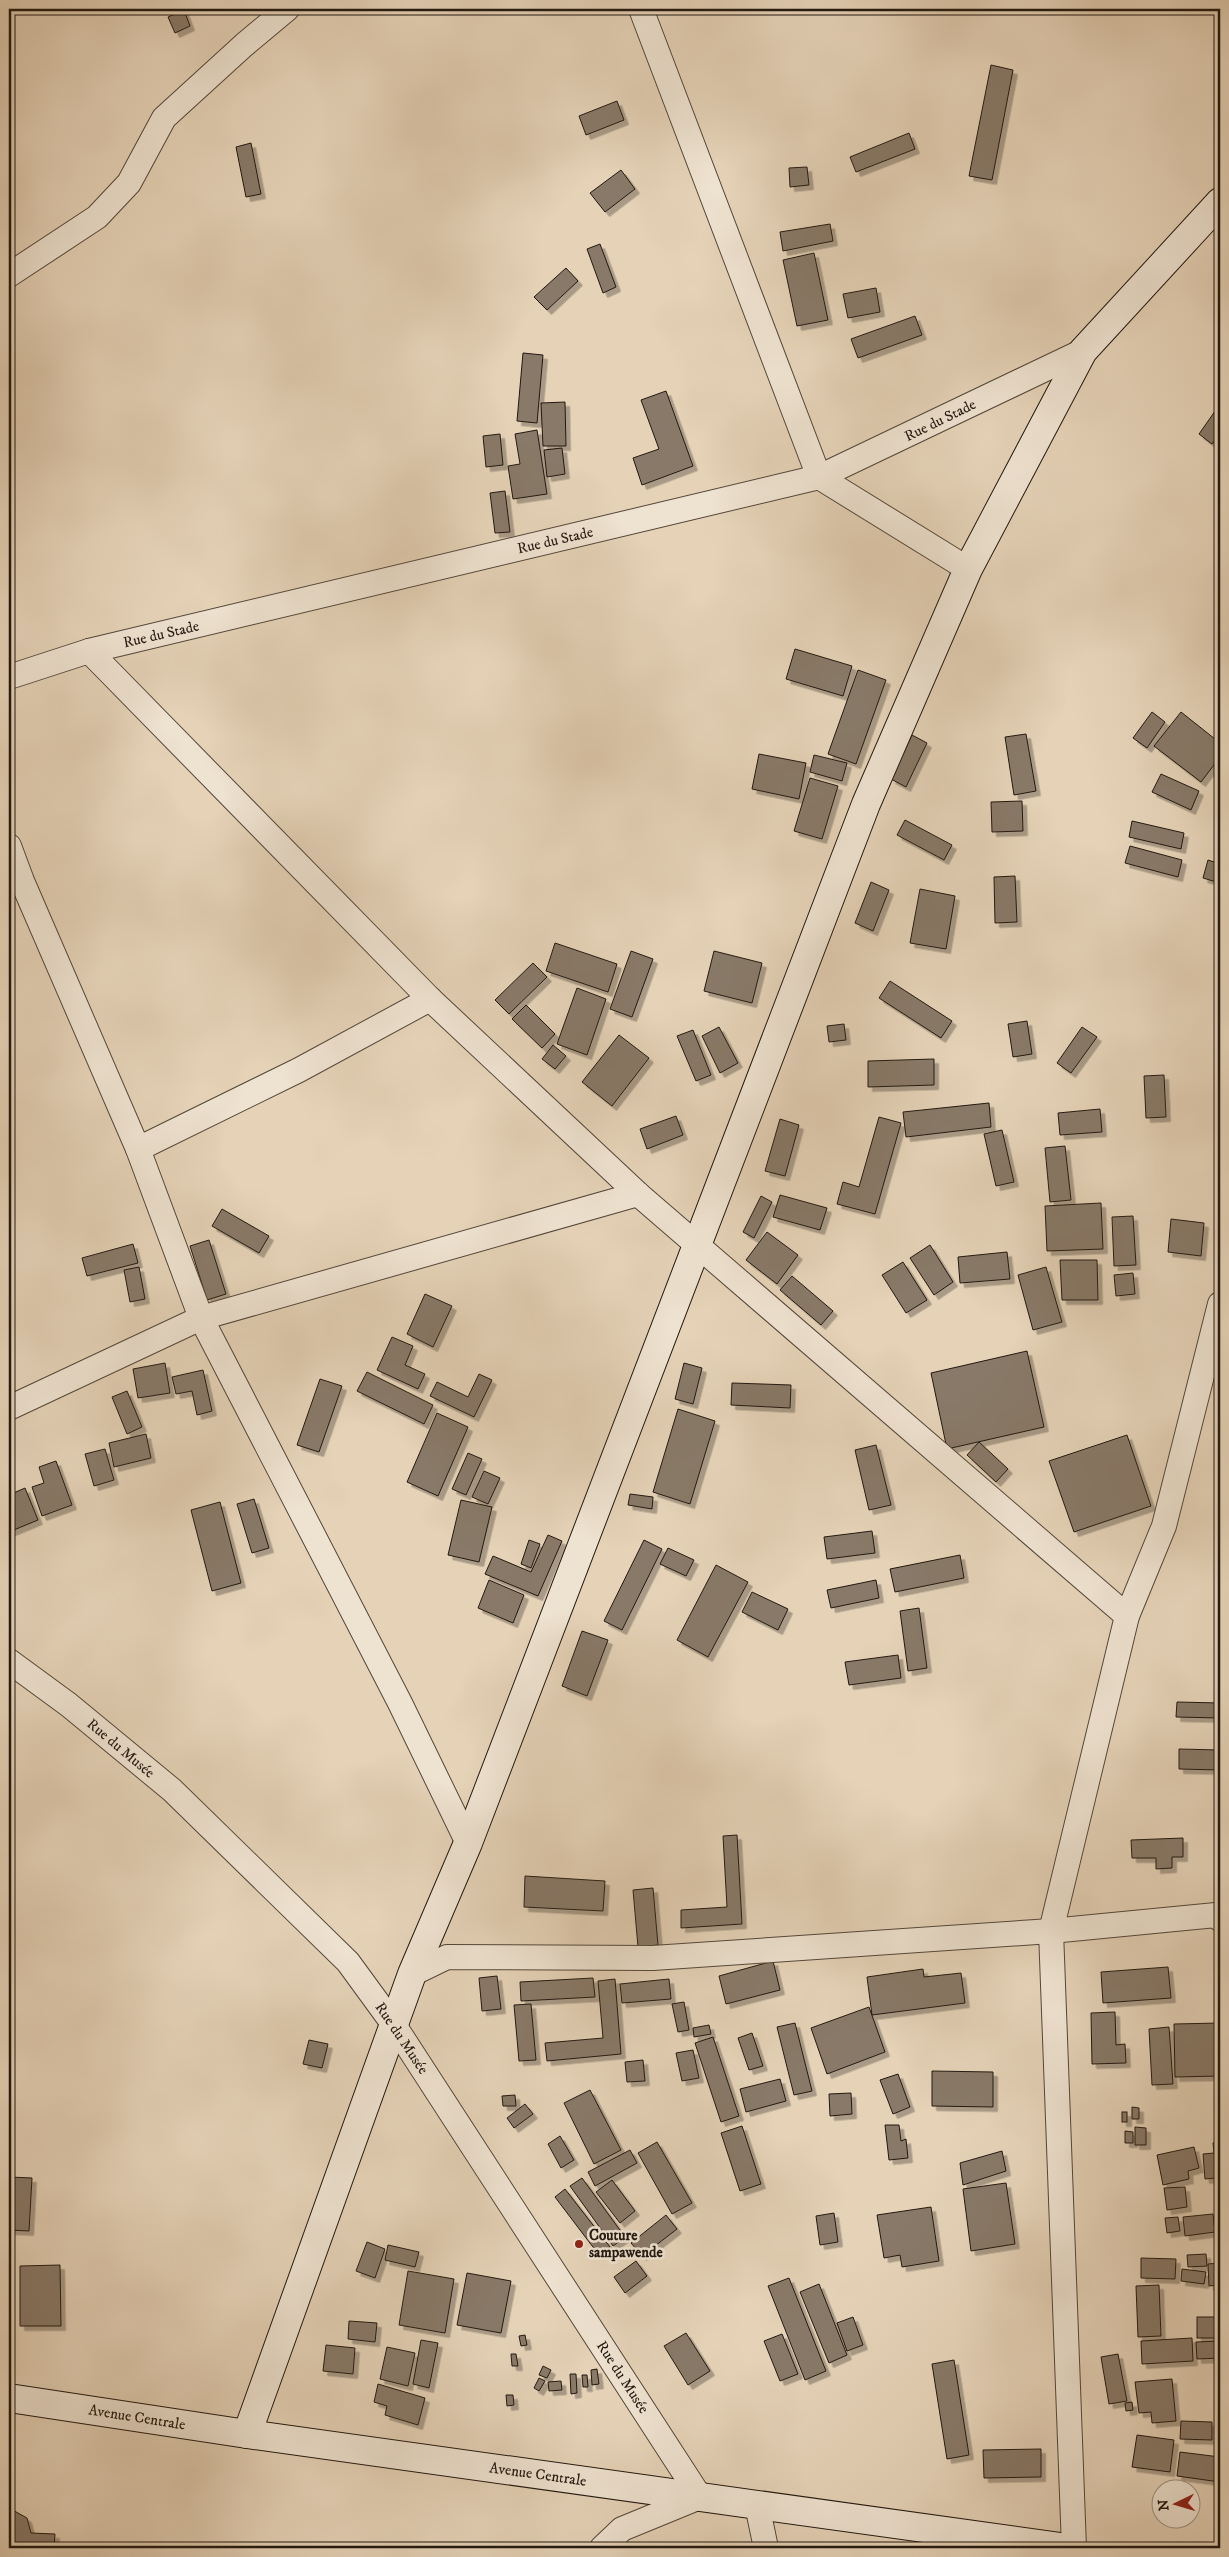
<svg xmlns="http://www.w3.org/2000/svg" width="1229" height="2557" viewBox="0 0 1229 2557" font-family="'IM FELL DW Pica',serif">
<defs>
<filter id="shadow"><feDropShadow dx="4.5" dy="4.5" stdDeviation="0" flood-color="#0004"/></filter>
</defs>
<rect width="100%" height="100%" fill="#e5d2b7"/>
<filter id="stains"><feTurbulence type="fractalNoise" baseFrequency=".004" numOctaves="4"/><feColorMatrix values="0 0 0 0 .2 0 0 0 0 .09 0 0 0 0 .02 0 0 0 .5 -.17"/></filter>
<radialGradient id="worn" r=".72"><stop offset=".6" stop-color="#630" stop-opacity="0"/><stop offset="1" stop-color="#630" stop-opacity=".3"/></radialGradient>
<g fill="#887967" stroke="#231911" filter="url(#shadow)">
<path d="M184,10l6,16 -15,7 -7,-16z"/>
<path d="M991,65l22,5 -21,110 -23,-4z"/>
<path d="M617,101l7,19 -38,15 -7,-19z"/>
<path d="M909,133l6,16 -59,23 -6,-15z"/>
<path d="M251,143l10,51 -15,3 -10,-50z"/>
<path d="M807,167l2,18 -19,2 -1,-19z"/>
<path d="M621,170l14,19 -30,23 -15,-19z"/>
<path d="M830,224l3,17 -50,10 -3,-19z"/>
<path d="M600,244l16,43 -13,6 -16,-44z"/>
<path d="M814,253l14,67 -31,6 -14,-66z"/>
<path d="M566,268l12,13 -31,29 -13,-13z"/>
<path d="M876,288l4,24 -32,6 -5,-24z"/>
<path d="M915,316l7,19 -64,23 -7,-19z"/>
<path d="M523,353l20,2 -6,68 -20,-2z"/>
<path d="M666,391l27,75 -51,19 -9,-27 26,-9 -18,-49z"/>
<path d="M565,402l1,44h-23l-2,-43z"/>
<path d="M1220,404v29l-8,11 -13,-10z"/>
<path d="M537,430l10,64 -34,5 -5,-33 12,-2 -5,-30z"/>
<path d="M500,434l3,31 -17,2 -3,-31z"/>
<path d="M562,448l3,26 -18,3 -3,-27z"/>
<path d="M505,491l5,41 -15,1 -5,-40z"/>
<path d="M795,649l57,17 -9,30 -57,-17z"/>
<path d="M858,670l28,10 -30,84 -28,-10z"/>
<path d="M1152,712l13,10 -18,26 -14,-10z"/>
<path d="M1181,712l39,31v14l-19,25 -47,-36z"/>
<path d="M1026,734l10,57 -22,4 -9,-58z"/>
<path d="M912,735l15,8 -21,44 -15,-8z"/>
<path d="M759,754l47,9 -7,36 -47,-10z"/>
<path d="M814,755l33,8 -5,18 -32,-9z"/>
<path d="M1161,774l38,17 -8,19 -39,-18z"/>
<path d="M810,778l28,8 -16,53 -28,-8z"/>
<path d="M1022,801l1,30 -31,1 -1,-30z"/>
<path d="M905,820l47,25 -8,15 -47,-25z"/>
<path d="M1132,821l52,12 -3,16 -52,-12z"/>
<path d="M1130,846l52,14 -4,17 -53,-14z"/>
<path d="M1208,860l12,4v19l-17,-5z"/>
<path d="M1015,876l2,46 -22,1 -1,-46z"/>
<path d="M871,882l18,8 -16,41 -18,-8z"/>
<path d="M920,889l35,7 -9,53 -36,-6z"/>
<path d="M555,943l62,21 -9,28 -62,-21z"/>
<path d="M631,951l22,8 -21,58 -22,-8z"/>
<path d="M714,951l48,12 -10,40 -48,-12z"/>
<path d="M533,963l14,14 -38,37 -14,-14z"/>
<path d="M890,981l62,40 -11,17 -62,-40z"/>
<path d="M577,988l29,11 -19,56 -30,-11z"/>
<path d="M526,1005l29,29 -13,14 -30,-29z"/>
<path d="M1027,1021l5,33 -19,3 -5,-33z"/>
<path d="M844,1024l2,16 -17,2 -2,-16z"/>
<path d="M719,1027l19,36 -18,10 -18,-37z"/>
<path d="M1082,1027l15,10 -26,36 -14,-10z"/>
<path d="M693,1030l18,45 -15,6 -19,-45z"/>
<path d="M619,1035l30,23 -37,48 -30,-24z"/>
<path d="M553,1045l13,11 -11,13 -13,-10z"/>
<path d="M934,1059v26l-66,2v-26z"/>
<path d="M1164,1075l2,42 -20,1 -2,-42z"/>
<path d="M989,1103l2,24 -85,10 -3,-25z"/>
<path d="M1100,1109l2,23 -42,3 -2,-22z"/>
<path d="M676,1116l7,19 -36,14 -7,-20z"/>
<path d="M879,1117l22,6 -26,91 -38,-10 6,-22 16,5z"/>
<path d="M780,1119l19,6 -14,51 -20,-5z"/>
<path d="M1002,1130l12,52 -18,4 -12,-52z"/>
<path d="M1065,1146l6,54 -21,2 -5,-54z"/>
<path d="M780,1195l47,13 -7,22 -47,-13z"/>
<path d="M761,1196l11,6 -18,36 -11,-6z"/>
<path d="M1101,1203l2,46 -56,2 -2,-45z"/>
<path d="M222,1209l47,27 -10,17 -47,-27z"/>
<path d="M1133,1216l3,49 -22,1 -2,-49z"/>
<path d="M1171,1219l33,4 -3,33 -33,-4z"/>
<path d="M767,1232l31,23 -21,29 -31,-24z"/>
<path d="M209,1240l17,54 -19,6 -17,-54z"/>
<path d="M133,1244l5,19 -51,13 -5,-18z"/>
<path d="M930,1245l23,37 -19,13 -24,-37z"/>
<path d="M1007,1252l3,27 -50,4 -2,-26z"/>
<path d="M1060,1260h37l1,40h-36z"/>
<path d="M903,1262l24,38 -21,13 -24,-38z"/>
<path d="M139,1267l6,32 -15,3 -6,-32z"/>
<path d="M1046,1267l16,55 -29,8 -15,-55z"/>
<path d="M1133,1273l2,21 -19,2 -2,-21z"/>
<path d="M792,1276l41,35 -12,14 -41,-35z"/>
<path d="M425,1294l27,12 -19,41 -26,-13z"/>
<path d="M392,1337l21,9 -8,19 20,9 -7,15 -41,-19z"/>
<path d="M1027,1351l17,76 -97,22 -16,-76z"/>
<path d="M165,1363l5,30 -32,5 -5,-29z"/>
<path d="M684,1363l18,5 -9,36 -18,-5z"/>
<path d="M203,1370l9,41 -15,4 -5,-24 -16,3 -4,-17z"/>
<path d="M367,1372l66,33 -9,19 -67,-33z"/>
<path d="M479,1374l13,6 -18,37 -44,-21 7,-14 31,15z"/>
<path d="M320,1379l22,7 -23,66 -22,-7z"/>
<path d="M732,1383l59,2 -1,23 -59,-3z"/>
<path d="M127,1391l15,36 -15,7 -15,-37z"/>
<path d="M678,1409l37,12 -25,83 -37,-12z"/>
<path d="M437,1413l31,14 -30,69 -31,-14z"/>
<path d="M146,1434l5,24 -37,9 -5,-24z"/>
<path d="M1127,1435l24,71 -77,26 -25,-71z"/>
<path d="M979,1442l29,27 -12,13 -29,-27z"/>
<path d="M876,1445l15,60 -22,5 -14,-60z"/>
<path d="M105,1449l9,31 -20,6 -9,-32z"/>
<path d="M468,1453l14,6 -16,36 -14,-6z"/>
<path d="M56,1461l16,44 -30,11 -10,-29 12,-4 -5,-16z"/>
<path d="M484,1471l16,7 -12,26 -16,-7z"/>
<path d="M25,1488l13,32 -29,12v-37z"/>
<path d="M630,1494l23,3 -1,12 -24,-4z"/>
<path d="M254,1499l15,49 -17,5 -15,-49z"/>
<path d="M461,1500l31,7 -13,55 -31,-7z"/>
<path d="M220,1502l21,81 -29,8 -21,-81z"/>
<path d="M872,1531l3,22 -48,6 -3,-22z"/>
<path d="M548,1535l14,6 -24,55 -53,-22 8,-18 38,16z"/>
<path d="M529,1540l11,4 -9,24 -10,-4z"/>
<path d="M644,1540l18,9 -40,81 -18,-9z"/>
<path d="M668,1548l26,12 -8,16 -26,-12z"/>
<path d="M960,1555l4,23 -69,14 -5,-23z"/>
<path d="M716,1565l32,17 -40,75 -31,-17z"/>
<path d="M489,1580l35,15 -11,28 -35,-15z"/>
<path d="M876,1580l3,18 -48,10 -4,-18z"/>
<path d="M752,1592l36,17 -10,21 -36,-18z"/>
<path d="M919,1608l8,60 -19,3 -8,-60z"/>
<path d="M582,1631l26,9 -21,56 -25,-10z"/>
<path d="M898,1655l3,23 -52,7 -4,-23z"/>
<path d="M1177,1702l43,1v15l-44,-1z"/>
<path d="M1179,1749l41,1v20l-41,-1z"/>
<path d="M737,1835l5,89 -61,4v-18l46,-3 -4,-71z"/>
<path d="M1183,1838v19h-11v11l-16,1v-11h-24l-1,-18z"/>
<path d="M525,1876l80,5 -2,30 -79,-4z"/>
<path d="M653,1888l5,57 -20,2 -5,-57z"/>
<path d="M773,1961l7,29 -54,14 -7,-28z"/>
<path d="M1168,1967l3,31 -68,5 -2,-31z"/>
<path d="M923,1969l1,8 37,-4 4,30 -93,12 -5,-38z"/>
<path d="M497,1976l4,33 -19,2 -3,-33z"/>
<path d="M593,1978l2,19 -74,4 -1,-19z"/>
<path d="M615,1979l6,75 -74,7 -2,-18 58,-5 -5,-57z"/>
<path d="M669,1979l2,20 -49,4 -2,-19z"/>
<path d="M684,2002l5,28 -11,2 -6,-28z"/>
<path d="M531,2004l5,56 -17,1 -5,-56z"/>
<path d="M869,2007l16,45 -58,22 -16,-46z"/>
<path d="M1115,2012l1,33 9,-1 1,19 -34,1 -1,-51z"/>
<path d="M795,2023l17,68 -18,4 -17,-68z"/>
<path d="M1220,2023v53l-45,1 -1,-53z"/>
<path d="M709,2025l2,9 -17,3 -1,-9z"/>
<path d="M1169,2027l4,57 -21,1 -3,-56z"/>
<path d="M752,2033l11,33 -14,4 -11,-32z"/>
<path d="M713,2037l26,79 -18,6 -26,-79z"/>
<path d="M309,2040l19,4 -6,24 -19,-4z"/>
<path d="M693,2050l6,28 -17,3 -6,-28z"/>
<path d="M643,2060l2,21 -18,1 -2,-20z"/>
<path d="M932,2071l61,1v35l-61,-1z"/>
<path d="M898,2074l12,33 -17,7 -13,-34z"/>
<path d="M780,2079l6,22 -40,11 -6,-23z"/>
<path d="M590,2090l31,60 -27,14 -30,-61z"/>
<path d="M851,2093l1,21 -22,2 -1,-22z"/>
<path d="M515,2095l1,11h-13l-1,-10z"/>
<path d="M525,2104l8,10 -19,14 -7,-10z"/>
<path d="M1132,2107l7,1v11h-7z"/>
<rect x="1122" y="2112" width="5" height="10"/>
<path d="M885,2125h14l2,16 5,-2 2,19 -19,2z"/>
<path d="M742,2126l19,58 -21,7 -19,-58z"/>
<path d="M1135,2127l11,1v17h-11z"/>
<path d="M1125,2131l8,1v11h-8z"/>
<path d="M560,2136l14,24 -13,8 -13,-24z"/>
<path d="M657,2142l35,61 -20,11 -34,-61z"/>
<path d="M1220,2142v39h-4v-3l-11,1 -2,-25 11,-1 -1,-10z"/>
<path d="M1194,2147l5,21 -11,3 1,8 -26,6 -6,-30z"/>
<path d="M630,2150l7,13 -42,23 -7,-14z"/>
<path d="M1002,2151l4,20 -43,14 -3,-22z"/>
<path d="M9,2177l23,1 -3,53 -20,-1z"/>
<path d="M582,2178l43,59 -12,9 -43,-60z"/>
<path d="M612,2180l23,31 -15,12 -24,-31z"/>
<path d="M1006,2183l9,61 -44,7 -8,-62z"/>
<path d="M1216,2185h4v34h-1z"/>
<path d="M1185,2187l2,20 -20,3 -3,-22z"/>
<path d="M565,2189l45,58 -11,8 -44,-58z"/>
<path d="M931,2207l8,54 -37,6 -2,-12 -16,3 -7,-43z"/>
<path d="M834,2213l4,29 -18,3 -4,-29z"/>
<path d="M1213,2214l2,18 -30,4 -2,-19z"/>
<path d="M666,2215l11,14 -35,27 -11,-13z"/>
<path d="M1178,2217l2,14 -13,2 -2,-15z"/>
<path d="M367,2242l18,7 -10,29 -19,-7z"/>
<path d="M388,2245l31,7 -4,15 -30,-7z"/>
<path d="M1206,2254l1,12 -19,1 -1,-12z"/>
<path d="M1141,2258l35,1 -1,20 -34,-1z"/>
<path d="M636,2261l11,15 -22,17 -11,-16z"/>
<path d="M1220,2263v22l-11,1 -1,-22z"/>
<path d="M60,2265l1,61h-41v-60z"/>
<path d="M1182,2269l24,3 -2,12 -23,-3z"/>
<path d="M408,2271l46,8 -9,54 -46,-8z"/>
<path d="M467,2273l44,8 -10,52 -44,-8z"/>
<path d="M789,2278l37,93 -21,9 -37,-94z"/>
<path d="M819,2284l28,71 -18,8 -29,-71z"/>
<path d="M1159,2285l2,51 -23,1 -2,-51z"/>
<path d="M853,2317l10,28 -16,6 -10,-28z"/>
<rect x="1197" y="2317" width="23" height="21"/>
<path d="M349,2321l28,2 -2,19 -27,-3z"/>
<path d="M686,2333l24,38 -22,14 -24,-39z"/>
<path d="M782,2334l16,40 -18,7 -16,-40z"/>
<path d="M525,2335l2,10 -6,1 -2,-10z"/>
<path d="M1192,2338l1,23 -51,3 -1,-23z"/>
<path d="M421,2340l17,3 -9,45 -16,-4z"/>
<path d="M1220,2341v17l-23,1 -1,-17z"/>
<path d="M326,2345l29,3 -2,26 -30,-3z"/>
<path d="M387,2347l28,6 -7,33 -28,-7z"/>
<path d="M511,2354h5l2,12h-6z"/>
<path d="M1118,2354l9,47 -18,3 -8,-47z"/>
<path d="M954,2360l15,95 -22,4 -15,-95z"/>
<path d="M543,2366l8,4 -4,8 -8,-3z"/>
<path d="M597,2369l2,15 -7,1 -1,-15z"/>
<path d="M570,2374h6l1,19 -6,1z"/>
<path d="M582,2375h5l1,12h-5z"/>
<path d="M539,2378l6,3 -6,10 -5,-3z"/>
<path d="M1172,2379l4,42 -24,2 -1,-11 -12,1 -4,-31z"/>
<path d="M561,2381l1,9 -13,1 -1,-9z"/>
<path d="M378,2384l47,14 -7,27 -33,-10 2,-9 -13,-4z"/>
<path d="M506,2395h7l1,10 -7,1z"/>
<path d="M1218,2396l2,1v51h-4z"/>
<path d="M1132,2402l1,8 -7,1 -1,-8z"/>
<path d="M1181,2421l31,1v18l-32,-1z"/>
<path d="M1137,2435l37,5 -4,32 -38,-5z"/>
<path d="M1041,2449v28l-57,1 -1,-28z"/>
<path d="M1180,2452l40,5v25l-43,-6z"/>
<path d="M9,2508l18,10 4,15 24,1 -1,14h-45z"/>
</g>
<g fill="none" stroke-linecap="round" stroke-linejoin="round">
<defs>
<g id="street">
<path d="M641,9l178,468 149,92"/>
<path d="M9,275l88,-58 32,-34 35,-65 80,-73 43,-36"/>
<path d="M89,651l341,348 208,195 489,422 -76,315 23,617"/>
<path d="M9,677l80,-26 730,-174 264,-126"/>
<path d="M9,846l13,35 116,268 63,169 199,385 68,140"/>
<path d="M138,1149l161,-79 131,-71"/>
<path d="M9,1408l192,-90 437,-124"/>
<path d="M1127,1616l37,-90 56,-222"/>
<path d="M9,1661l60,44 103,85 176,172 46,63 306,472 -78,32 -20,19"/>
<path d="M412,1974l35,-17 206,1 398,-27 165,-16 4,4"/>
<path d="M757,2505l9,43"/>
</g>
<g id="secondary">
<path d="M9,2398l238,36 821,114"/>
<path d="M247,2434l165,-460 56,-131 398,-1039 102,-235 115,-218 137,-149"/>
</g>
</defs>
<use href="#street" stroke="#54473a" stroke-width="26"/>
<use href="#secondary" stroke="#231911" stroke-width="30"/>
<use href="#street" stroke="#eee2d0" stroke-width="24"/>
<use href="#secondary" stroke="#eee2d0" stroke-width="28"/>
</g>
<circle fill="#8f2418" stroke="#eee2d0" stroke-width="2" cx="579" cy="2244" r="5"/>
<g text-anchor="middle" stroke-width="5" stroke-linejoin="round" paint-order="stroke">
<g font-size="15" fill="#231911" stroke="#eee2d0">
<text transform="translate(940 420) rotate(-26)" y="5">Rue du Stade</text>
<text transform="translate(555 540) rotate(-13)" y="5">Rue du Stade</text>
<text transform="translate(161 634) rotate(-13)" y="5">Rue du Stade</text>
<text transform="translate(121 1748) rotate(40)" y="5">Rue du Musée</text>
<text transform="translate(402 2038) rotate(56)" y="5">Rue du Musée</text>
<text transform="translate(623 2377) rotate(57)" y="5">Rue du Musée</text>
<text transform="translate(137 2417) rotate(9)" y="5">Avenue Centrale</text>
<text transform="translate(538 2474) rotate(8)" y="5">Avenue Centrale</text>
</g>
<g font-size="15" font-weight="bold" fill="#231911" stroke="#eee2d0" text-anchor="start">
<text x="589" y="2240">Couture<tspan x="589" dy="17">sampawende</tspan></text>
</g>
</g>
<rect width="1229" height="2557" fill="none" stroke="#e5d2b7" stroke-width="30"/>
<rect x="10" y="10" width="1209" height="2537" fill="none" stroke="#231911" stroke-width="2.5"/>
<rect x="15" y="15" width="1199" height="2527" fill="none" stroke="#231911"/>
<g transform="translate(1176 2504) rotate(265)"><circle r="24" fill="#eee2d0" stroke="#9d9284"/>
<path d="M0-4L9 19L0 12L-9 19Z" fill="#8f2418"/>
<text y="-8" font-size="14" font-weight="bold" text-anchor="middle" fill="#231911">N</text>
</g>
<rect width="100%" height="100%" filter="url(#stains)"/>
<rect width="100%" height="100%" fill="url(#worn)"/>
</svg>
